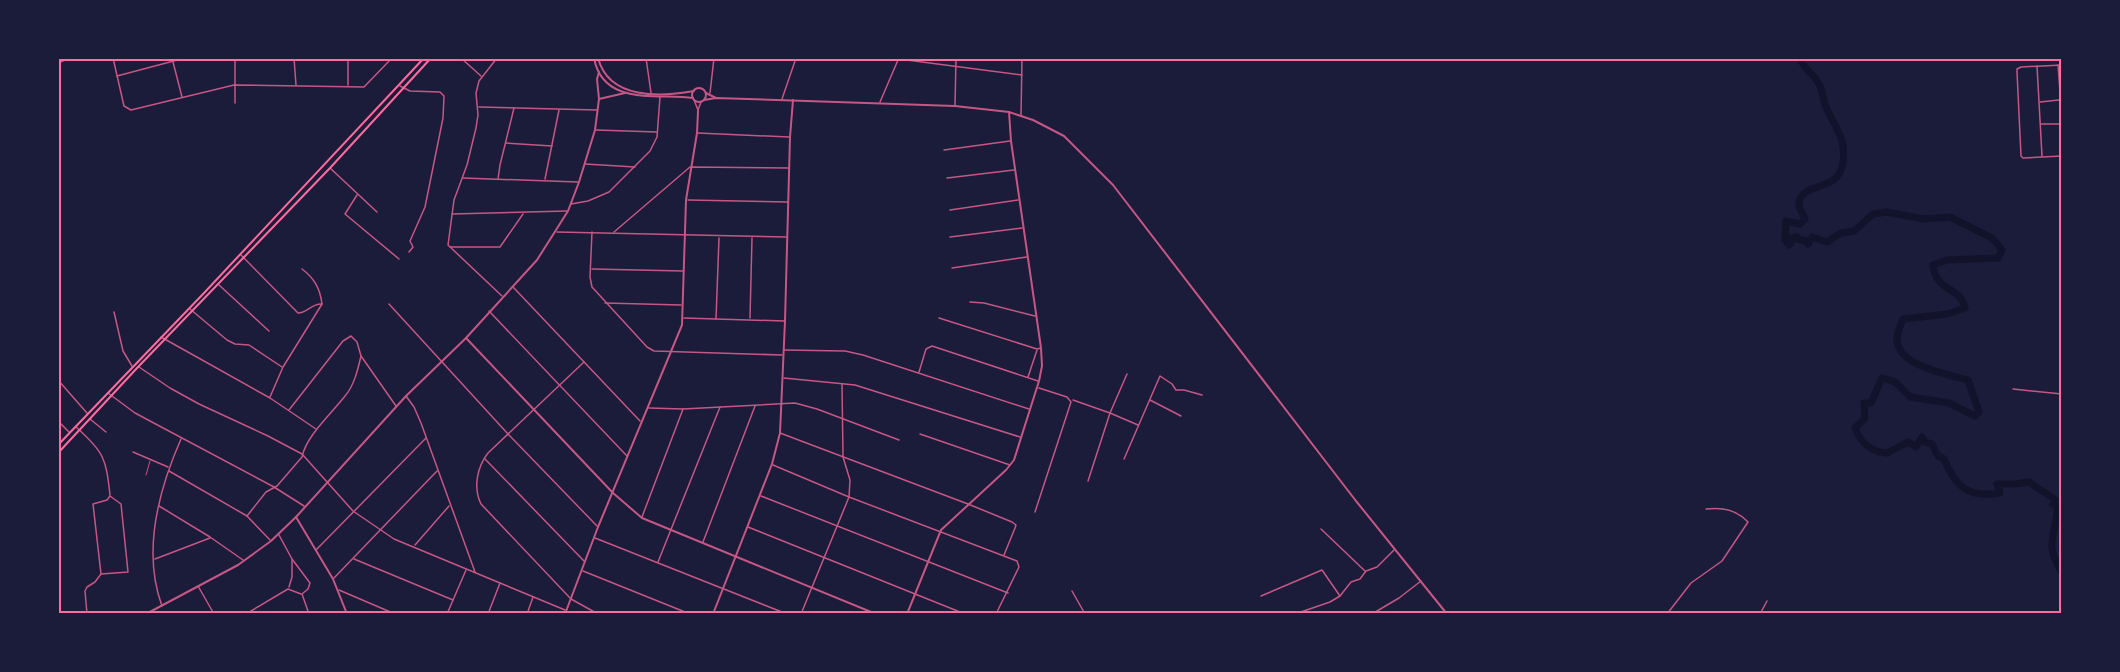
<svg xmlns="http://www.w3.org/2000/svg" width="2120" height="672" viewBox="0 0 2120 672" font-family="Figtree,sans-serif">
<rect width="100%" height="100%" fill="#1b1b3a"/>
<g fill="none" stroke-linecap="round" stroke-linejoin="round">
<path stroke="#12122b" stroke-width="7" d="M1800,58c4,12 14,16 19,26 4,7 4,16 7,23 5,12 15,25 17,39 6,52 -38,31 -44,56 -1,6 4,12 6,17l-5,5 -14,-3 -1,19 4,5 2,-2v-5l6,-1v2l9,2 2,3 4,-7 15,5 14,-9 13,-2 19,-17 13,-2 38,7 26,-2 42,21 10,12 -4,8 -51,2 -14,5c3,28 28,21 32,43l-18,6 -44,5c-2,5 -5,12 -6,18 -2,29 50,37 71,43l11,32 -4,4 -26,-13 -39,-6 -15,-15 -13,-4 -11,25h-7l1,15 -10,10c6,15 15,24 32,25l21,-11 8,5 6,-10 3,5 7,2 6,12 6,3c12,29 25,39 56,34l-3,-9h17l16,-2c7,8 17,10 25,18l-2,4 5,2c-1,5 -1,10 -2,14 -5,24 -8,30 6,52"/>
<path stroke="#c65784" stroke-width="1" d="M146,475l4,-14"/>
<g stroke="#c65784" stroke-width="1.5">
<path d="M113,58l11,48 7,4 103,-25 130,2 28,-29"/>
<path d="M172,58l10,39"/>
<path d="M294,58l2,27"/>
<path d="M461,58l20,18"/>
<path d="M497,58l-18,23 -3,12 2,22 -2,13 -9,37 -13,35 -6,45 54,51"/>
<path d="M646,58l5,35"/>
<path d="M871,58l28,1 123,16"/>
<path d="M2058,65l4,53"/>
<path d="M2062,65l-41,2 -4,2v3l4,84 2,2 39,-2"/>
<path d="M2037,66l5,90"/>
<path d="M117,76l68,-18"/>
<path d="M348,85v-27"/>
<path d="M400,86l10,5 30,1 4,4 -1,22 -18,89 -15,34 3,6 -4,5"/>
<path d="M710,93l4,-35"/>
<path d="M782,99l14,-41"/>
<path d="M694,100l4,10"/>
<path d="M880,102l18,-42"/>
<path d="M2040,102l19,-2"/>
<path d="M235,103v-45"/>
<path d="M955,106l1,-48"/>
<path d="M479,107l118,3"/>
<path d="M698,110l3,-8"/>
<path d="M1021,115l1,-57"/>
<path d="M2041,124h21"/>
<path d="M596,130l61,2"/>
<path d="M698,133l91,4"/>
<path d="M506,143l46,3"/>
<path d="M944,150l66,-9"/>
<path d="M585,164l50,3"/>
<path d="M330,168l47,44"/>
<path d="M463,178l115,4"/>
<path d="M947,178l67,-8"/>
<path d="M498,179l2,-14 14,-57"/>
<path d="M545,179l14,-69"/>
<path d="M357,195l-12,19 54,45"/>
<path d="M688,200l100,2"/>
<path d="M571,204l17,-3 21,-9 41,-41 7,-14 3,-40"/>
<path d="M950,210l68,-10"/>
<path d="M452,214l115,-3"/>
<path d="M557,232l230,5"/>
<path d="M592,232l-2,45 2,10 55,60 7,4 128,4"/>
<path d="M614,232l76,-65 99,1"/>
<path d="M950,237l72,-9"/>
<path d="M450,247h50l23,-33"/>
<path d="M241,255l57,58c9,0 14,-10 24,-9"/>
<path d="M952,268l75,-11"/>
<path d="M592,269l91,2"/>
<path d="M219,285l50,46"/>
<path d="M513,287l127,134"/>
<path d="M970,302l14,1 51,13"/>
<path d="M605,303l76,2"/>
<path d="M389,304l119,130 89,92"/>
<path d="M190,309l37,31 8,4 14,1 33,22"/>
<path d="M489,311l138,145"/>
<path d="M114,312l9,39 9,15"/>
<path d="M684,318l100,3"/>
<path d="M750,318l2,-80"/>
<path d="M939,318l98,31 4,-1"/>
<path d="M716,319l3,-81"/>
<path d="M161,337l109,61 46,31"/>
<path d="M784,350l61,1 18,4 166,54"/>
<path d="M584,362l-96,91c-11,14 -15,35 -7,51l90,95 27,15"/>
<path d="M139,367l31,21 29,16 69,32 34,18 51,57 41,28 171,71"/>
<path d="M919,372l7,-23 6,-3 106,35"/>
<path d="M1028,377l9,-27"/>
<path d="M784,378l71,7 165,52"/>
<path d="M58,380l29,33"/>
<path d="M2013,389l49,5"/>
<path d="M108,393l27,20 139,74 30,19"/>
<path d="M406,396l8,11 7,16 54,149"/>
<path d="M270,397l13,-30 39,-63c-2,-16 -8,-26 -20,-35"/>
<path d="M1073,400l37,13 28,12"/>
<path d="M1150,400l31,16"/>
<path d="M649,408l34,1 112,-6 22,6 82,31"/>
<path d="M289,410l54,-69 8,-5 6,6 4,14 35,50"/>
<path d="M90,419l16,13"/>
<path d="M58,421l11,11"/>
<path d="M76,427c28,25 30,31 34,68"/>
<path d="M780,433l188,71 44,18 4,3 -1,3 -11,27"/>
<path d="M920,434l90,31"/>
<path d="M133,452l35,15"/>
<path d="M485,459l99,102"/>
<path d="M1124,459l36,-83 12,8 4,6h8l18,5"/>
<path d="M773,465l76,32 168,64 2,6 -23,47"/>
<path d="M169,471l78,45 23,24"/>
<path d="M1088,481l22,-68 17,-39"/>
<path d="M761,496l247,97"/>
<path d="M159,506l51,31 33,23"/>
<path d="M58,512l2,3"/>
<path d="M1035,512l36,-110 -4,-5 -28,-9"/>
<path d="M247,516l19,-24 11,-6 25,-29c4,-21 30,-44 43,-61 9,-10 13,-27 16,-40"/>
<path d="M642,517l41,-108"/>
<path d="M748,527l217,87"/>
<path d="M1321,529l44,42"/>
<path d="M279,535l13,24 18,24 -2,6 -6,5 7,20"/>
<path d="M595,538l192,76"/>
<path d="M703,542l52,-136"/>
<path d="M415,545l34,-39"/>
<path d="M316,550l110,-112"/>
<path d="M155,559l55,-21"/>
<path d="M354,559l99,41"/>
<path d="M658,562l62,-155"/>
<path d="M583,571l107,43"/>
<path d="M334,578l103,-107"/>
<path d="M198,586l16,28"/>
<path d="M289,587l3,-10v-17"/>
<path d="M339,590l56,24"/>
<path d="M1072,591l13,23"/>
<path d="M1261,596l61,-26 18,26"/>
<path d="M162,606c-20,-54 -3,-117 19,-167"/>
<path d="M87,614l-2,-23 2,-4 8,-5 6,-8 -8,-70 14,-4 3,-4 11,8 7,68 -27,2"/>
<path d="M246,614l42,-25 13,5"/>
<path d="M447,614l19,-44"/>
<path d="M488,614l12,-31"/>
<path d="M527,614l6,-17"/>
<path d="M801,614l48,-117 1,-17 -7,-23 -1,-73"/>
<path d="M1295,614l35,-12 10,-6 11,-14 9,-3 6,-8 11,-4 17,-17"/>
<path d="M1372,614l27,-16 22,-17"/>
<path d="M1667,614l24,-31 31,-22 26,-39c-11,-12 -26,-15 -42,-13"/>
<path d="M1760,614l7,-13"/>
</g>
<g stroke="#c65784" stroke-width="2">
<path d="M594,58c9,49 65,35 99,40"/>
<path d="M598,58c11,42 63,39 96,33"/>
<path d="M58,63l10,-5"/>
<circle cx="699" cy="95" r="7"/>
<path d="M706,93l10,5"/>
<path d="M599,99l26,-6"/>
<path d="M704,100l12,-2 239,8 54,6 24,8 31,16 49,49 243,316 91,113"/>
<path d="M466,338l147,155 29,25 234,96"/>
<path d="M296,517l37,62 14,35"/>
<path d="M146,614l92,-49 33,-24 25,-24 110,-121 60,-58 71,-78 31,-49 11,-29 16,-52 4,-31 -2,-20 2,-7"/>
<path d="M565,614l33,-87 84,-202 4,-125 11,-67 1,-22"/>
<path d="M713,614l59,-150 8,-31 5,-112 5,-184 3,-37"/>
<path d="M907,614l34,-84 65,-60 8,-10 25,-79 3,-15 -1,-18 -30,-207 -2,-29"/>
</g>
<g stroke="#ff6b9d" stroke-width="2">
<path d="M58,445l146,-152 220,-235"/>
<path d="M58,453l80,-86 192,-199 101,-110"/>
</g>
</g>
<rect width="2120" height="672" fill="none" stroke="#1b1b3a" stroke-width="120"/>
<rect x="60" y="60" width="2000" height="552" fill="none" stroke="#ff6b9d" stroke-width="2"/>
</svg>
